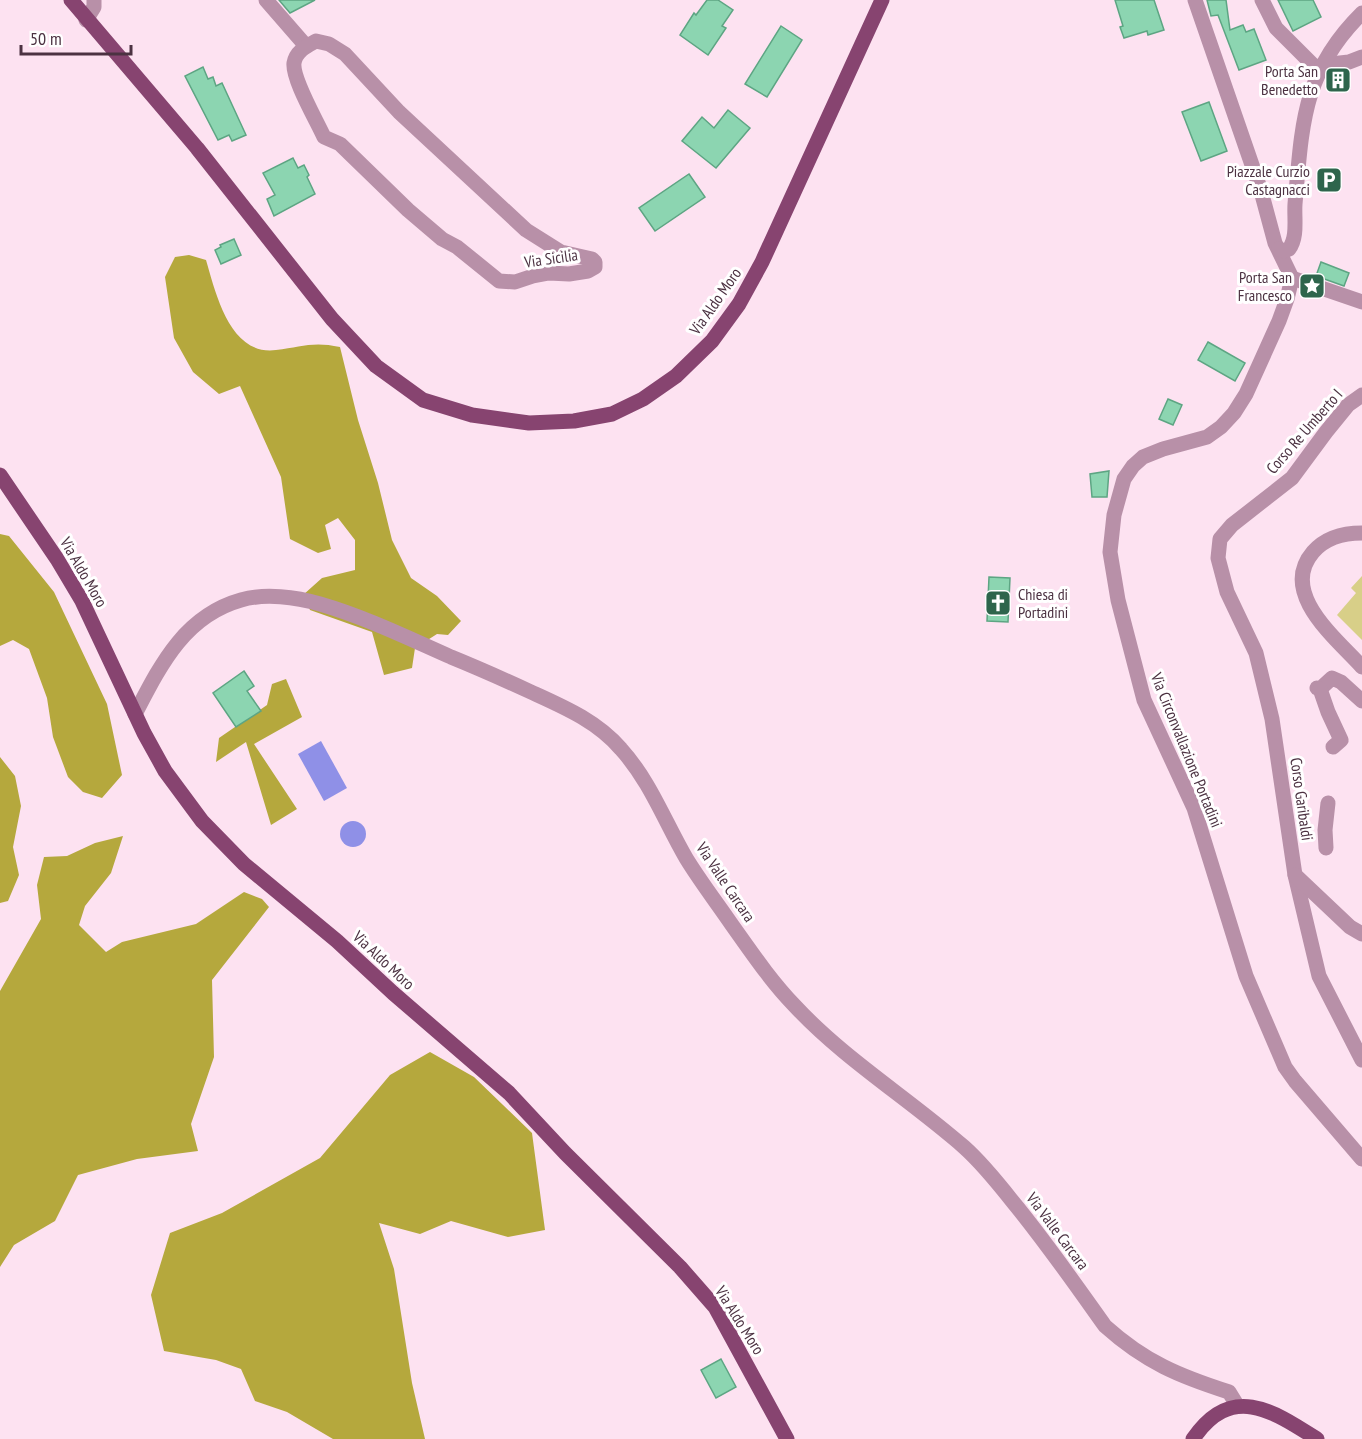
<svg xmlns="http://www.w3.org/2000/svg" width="1362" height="1439" viewBox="0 0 1362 1439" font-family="'PT Sans Narrow',sans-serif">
<rect width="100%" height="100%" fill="#fde2f1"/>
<path fill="#d8cf88" d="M1362,576v64l-25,-25 19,-22 -5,-5z"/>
<g fill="#b5a83d">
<path d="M189,255l17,5c10,34 24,96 70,90 25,-3 37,-9 64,-3l18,73 20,63 14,57 19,38 26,18 24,25 -13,14 -11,-1 -22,14 -3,20 -28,7 -12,-43 -62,-22 -7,-15 19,-17 33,-8v-30l-17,-22 -13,7 6,24 -13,4 -28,-14 -9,-62 -41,-91 -21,8 -26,-22 -19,-34 -9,-61 10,-20z"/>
<path d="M0,534l9,2 45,56 53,112 15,71 -20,23 -19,-6 -15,-15 -15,-40 -6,-39 -18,-49 -16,-9 -13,6z"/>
<path d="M286,679l16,38 -48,27 43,65 -26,16 -25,-83 -30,20 3,-24 48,-33 5,-21z"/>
<path d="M0,757l15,19 6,30 -8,41 6,28 -11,26 -8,2z"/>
<path d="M123,836l-12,37 -26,33 -6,19 27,27 16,-10 74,-18 48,-32 18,7 7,8 -57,73 2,77 -23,67 7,27 -61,8 -59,16 -23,46 -41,24 -14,22v-276l41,-72 -4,-34 7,-28 23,-1 28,-13z"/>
<path d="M430,1052l44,25 58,56 13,97 -37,7 -57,-16 -31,13 -41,-11 15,46 18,114 13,56h-92l-46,-27 -32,-11 -14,-32 -25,-9 -52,-9 -13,-56 19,-62 52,-20 98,-55 70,-83z"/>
</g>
<g fill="#8f90e7">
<path d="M321,741l26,47 -23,13 -26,-47z"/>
<circle cx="353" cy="834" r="13"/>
</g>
<g fill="#8cd5b1" stroke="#5da583" stroke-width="1.5">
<path d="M279,0h36l-25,13z"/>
<path d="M707,0h11l15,10 -11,16 4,2 -18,27 -28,-20 14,-22 2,2z"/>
<path d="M1115,0h39l10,30 -16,5 -1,-4 -23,7 -4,-11 3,-1z"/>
<path d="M1207,0h19l4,30 13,-5 3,7 8,-3 12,31 -27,10 -21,-55 -7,1z"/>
<path d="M1278,0h35l8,17 -28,14z"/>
<path d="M781,26l21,14 -35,57 -22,-13z"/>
<path d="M203,67l5,12 5,-2 3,9 6,-3 24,52 -14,6 -3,-6 -11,5 -33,-64z"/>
<path d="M1209,102l18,49 -26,10 -19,-49z"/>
<path d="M728,110l22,18 -34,40 -34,-27 20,-24 12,11z"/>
<path d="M293,158l5,10 6,-3 5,10 -2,2 8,17 -41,22 -7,-17 8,-4 -12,-22z"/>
<path d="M689,174l16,23 -50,34 -16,-23z"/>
<path d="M234,239l7,16 -20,9 -6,-14 6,-3 -1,-2z"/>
<path d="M1321,262l28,11 -5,13 -28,-10z"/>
<path d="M1208,342l37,21 -10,18 -37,-21z"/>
<path d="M1168,399l14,6 -9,20 -14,-6z"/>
<path d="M1109,471l-2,26h-15l-2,-23z"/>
<path d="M989,577l21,1 -2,44 -21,-1z"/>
<path d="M244,671l10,15 -7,5 14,20 -25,16 -23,-34z"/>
<path d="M721,1359l15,28 -20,11 -15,-28z"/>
</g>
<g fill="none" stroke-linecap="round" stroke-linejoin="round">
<g stroke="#b890a8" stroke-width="15">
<path d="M266,0l40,46"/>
<path d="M1195,0l66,191 14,52 17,35 -5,21 -8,22 -33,73 -12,19 -13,14 -14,10 -44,12 -20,8 -10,9 -9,13 -10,36 -4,37 8,48 26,100 50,108 52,168 39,91 10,14 67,78"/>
<path d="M1262,0l14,28 43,43"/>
<path d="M86,20l8,-13v-7"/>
<path d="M316,41l13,3 16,10 54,58 127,118 35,22 31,7 3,3v5l-7,4 -19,3 -20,-1 -16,3 -18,6 -16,-1 -42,-34 -15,-8 -34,-29 -68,-66 -16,-7c-7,-16 -32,-58 -30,-74 2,-12 13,-17 22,-22z"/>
<path d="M1322,65l27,-3 13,-5"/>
<path d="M1279,249l5,2 5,-2c9,-12 5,-31 6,-45 7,-78 7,-132 67,-191"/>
<path d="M1292,278l70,24"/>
<path d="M1362,395l-14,10 -22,27 -34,46 -60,47 -12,14 -2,19 9,34 29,61 16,66 23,156 24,101 43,84"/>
<path d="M1362,533c-19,0 -36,4 -49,19 -35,41 24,87 49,115"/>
<path d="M1317,688l3,1 12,-11 9,4 21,19"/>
<path d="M1320,689l8,23 13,28 -8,7"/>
<path d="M135,714c25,-48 49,-98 106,-114 24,-7 55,-3 79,4 45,13 88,34 131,53 27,11 54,23 80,35 33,15 66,29 90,57 29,32 44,73 65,109 14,23 31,45 46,67 20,28 38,55 62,80 50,54 114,93 170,142 18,16 34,36 49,55 33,40 62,82 92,124 40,36 74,50 124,66l8,13"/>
<path d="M1326,848l-1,-18 3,-27"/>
<path d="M1295,875l55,52 12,7"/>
</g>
<g stroke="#874470" stroke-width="15">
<path d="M71,0l126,148 135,171 44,47 47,34 49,15 57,8 45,-2 38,-7 31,-15 33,-23 36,-35 27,-37 23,-42 120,-262"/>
<path d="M0,475l57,84 25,42 62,132 21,38 37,50 42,43 93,77 56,52 116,100 56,60 115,114 35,40 72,132"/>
<path d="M1193,1439c38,-56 79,-29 124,0"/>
</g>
</g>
<defs>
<symbol id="building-square" viewBox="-11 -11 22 22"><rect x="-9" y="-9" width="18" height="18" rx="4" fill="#2e654c" stroke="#fff"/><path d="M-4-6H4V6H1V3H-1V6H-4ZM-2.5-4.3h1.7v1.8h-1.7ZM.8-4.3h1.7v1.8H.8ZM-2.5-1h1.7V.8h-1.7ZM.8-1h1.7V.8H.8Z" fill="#fff"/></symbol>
<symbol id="parking-square" viewBox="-11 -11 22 22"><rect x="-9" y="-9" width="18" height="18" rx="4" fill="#2e654c" stroke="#fff"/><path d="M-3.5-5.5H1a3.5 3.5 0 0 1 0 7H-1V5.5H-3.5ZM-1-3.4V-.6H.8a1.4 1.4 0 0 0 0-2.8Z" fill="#fff"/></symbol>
<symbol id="sight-square" viewBox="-11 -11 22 22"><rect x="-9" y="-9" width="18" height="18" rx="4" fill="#2e654c" stroke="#fff"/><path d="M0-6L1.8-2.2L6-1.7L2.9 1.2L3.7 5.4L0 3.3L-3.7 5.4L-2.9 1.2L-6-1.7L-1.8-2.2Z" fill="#fff"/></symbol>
<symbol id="church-square" viewBox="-11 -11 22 22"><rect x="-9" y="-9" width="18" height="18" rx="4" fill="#2e654c" stroke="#fff"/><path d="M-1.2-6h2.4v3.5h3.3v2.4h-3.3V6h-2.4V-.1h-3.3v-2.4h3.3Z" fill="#fff"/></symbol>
</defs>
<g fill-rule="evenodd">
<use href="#building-square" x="1323" y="65" width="30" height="30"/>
<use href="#parking-square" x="1314" y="165" width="30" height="30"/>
<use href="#sight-square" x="1297" y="271" width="30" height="30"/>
<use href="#church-square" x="983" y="588" width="30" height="30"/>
</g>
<g text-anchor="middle" stroke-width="6" stroke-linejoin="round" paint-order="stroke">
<g font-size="16" fill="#4c3242" stroke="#fff" text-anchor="end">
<text x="1318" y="77">Porta San<tspan x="1318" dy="18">Benedetto</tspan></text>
<text x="1310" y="177">Piazzale Curzio<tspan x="1310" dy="18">Castagnacci</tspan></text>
<text x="1292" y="283">Porta San<tspan x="1292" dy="18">Francesco</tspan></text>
<text x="1018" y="600" text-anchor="start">Chiesa di<tspan x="1018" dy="18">Portadini</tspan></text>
</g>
<g font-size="16" fill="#4c3242" stroke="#fff">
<text transform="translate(551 258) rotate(-8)" y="6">Via Sicilia</text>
<text transform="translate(715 301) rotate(-55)" y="6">Via Aldo Moro</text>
<text transform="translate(1304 431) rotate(-49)" y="6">Corso Re Umberto I</text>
<text transform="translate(84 572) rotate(60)" y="6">Via Aldo Moro</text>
<text transform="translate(1187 750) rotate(68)" y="6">Via Circonvallazione Portadini</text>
<text transform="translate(1302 799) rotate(82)" y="6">Corso Garibaldi</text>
<text transform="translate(726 882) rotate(56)" y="6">Via Valle Carcara</text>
<text transform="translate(384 960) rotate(43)" y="6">Via Aldo Moro</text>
<text transform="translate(1058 1231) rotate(53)" y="6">Via Valle Carcara</text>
<text transform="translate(740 1320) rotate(58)" y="6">Via Aldo Moro</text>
</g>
</g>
<path d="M21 45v9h110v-9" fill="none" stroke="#4c3242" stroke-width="3"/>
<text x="30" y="45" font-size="18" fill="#4c3242" stroke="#ffffff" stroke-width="4.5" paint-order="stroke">50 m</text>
</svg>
